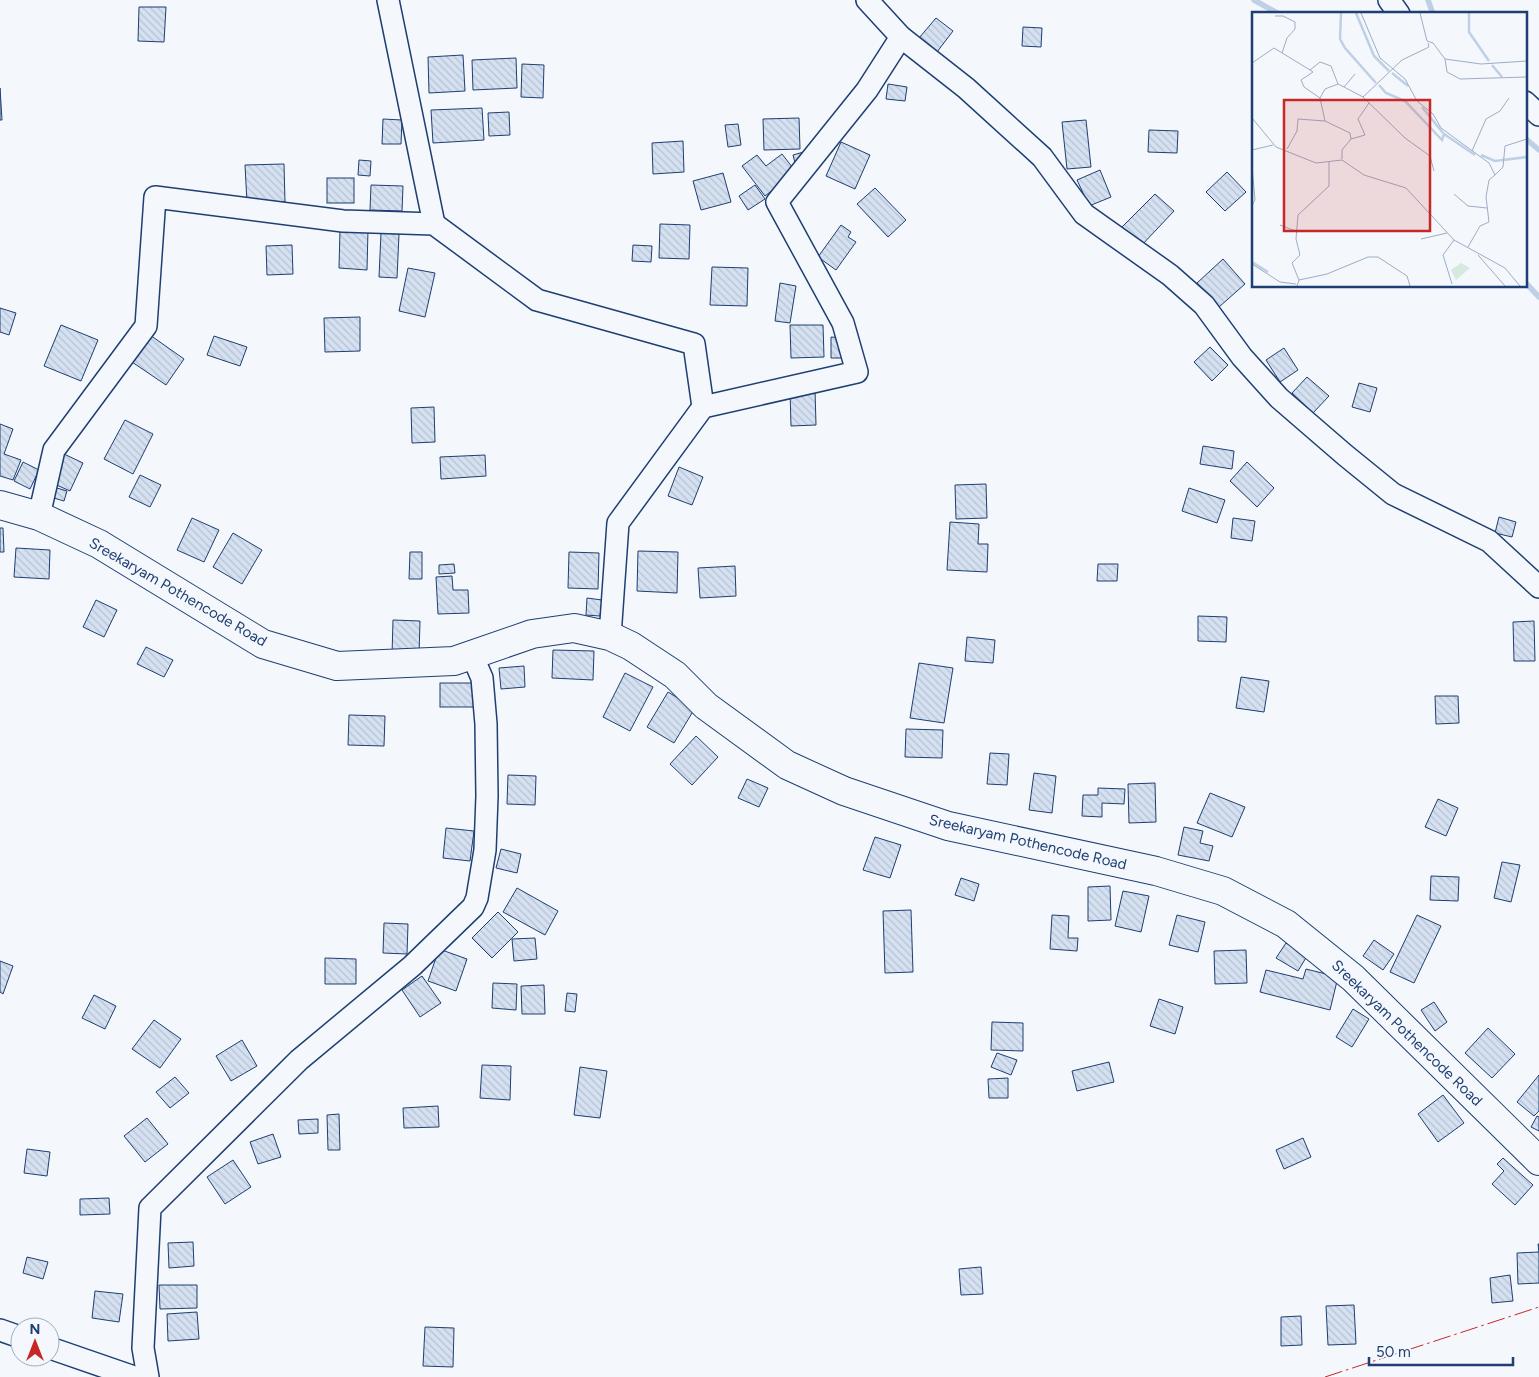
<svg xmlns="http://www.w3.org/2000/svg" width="1539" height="1377" viewBox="0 0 1539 1377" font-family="Figtree,sans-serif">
<defs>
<pattern id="building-back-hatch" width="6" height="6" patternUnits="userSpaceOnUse" patternTransform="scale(1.25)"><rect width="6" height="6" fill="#d5e0f0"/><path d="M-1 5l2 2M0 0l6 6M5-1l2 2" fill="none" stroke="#b6c1d1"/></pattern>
</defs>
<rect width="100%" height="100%" fill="#f4f7fb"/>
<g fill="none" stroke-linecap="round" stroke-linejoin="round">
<g stroke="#bed0e5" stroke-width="5.5">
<path d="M1254,0l25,14"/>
<path d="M1428,0l5,14"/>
<path d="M1525,138l14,12"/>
<path d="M1525,282l14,15"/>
</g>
</g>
<g fill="url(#building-back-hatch)" stroke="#1d3f73">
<path d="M139,7h27l-2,35 -26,-1z"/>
<path d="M936,18l17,13 -16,21 -18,-14z"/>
<path d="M1023,27l19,1 -1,19 -19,-1z"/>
<path d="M463,55l2,36 -36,2 -1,-36z"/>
<path d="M516,58l1,30 -44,2 -1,-30z"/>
<path d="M522,64l22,1 -1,33 -22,-1z"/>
<path d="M888,84l19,3 -2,14 -19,-2z"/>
<path d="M0,88l2,32h-2z"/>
<path d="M482,108l2,32 -51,3 -2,-33z"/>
<path d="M509,112l1,23 -21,1 -1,-23z"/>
<path d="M799,118l1,31 -36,1 -1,-31z"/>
<path d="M383,119l19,1 -1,24h-19z"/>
<path d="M1086,120l5,47 -24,2 -5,-47z"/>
<path d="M738,124l3,21 -13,2 -3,-22z"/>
<path d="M1149,130l29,1 -1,22 -29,-1z"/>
<path d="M683,141l1,31 -31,2 -1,-31z"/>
<path d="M841,142l29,13 -15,34 -29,-13z"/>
<path d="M807,151l2,7 -14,5 -2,-8z"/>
<path d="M782,154l14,18 -31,24 -23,-30 15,-11 9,11z"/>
<path d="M359,160l12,1 -1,15 -12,-1z"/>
<path d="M284,164l1,38 -38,1 -2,-38z"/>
<path d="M1100,170l11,27 -22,9 -12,-26z"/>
<path d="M1227,172l19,20 -21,19 -19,-19z"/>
<path d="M723,173l8,29 -30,8 -8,-29z"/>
<rect x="327" y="178" width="27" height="25"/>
<path d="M371,185l32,1 -1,25 -32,-1z"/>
<path d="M755,185l10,14 -17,11 -9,-14z"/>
<path d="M875,188l31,32 -18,17 -31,-33z"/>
<path d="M1155,194l19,17 -34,36 -20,-18z"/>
<path d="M660,224l30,1 -1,34 -30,-1z"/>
<path d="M841,225l10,7 -3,5 8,5 -20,28 -18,-13z"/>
<path d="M340,229l28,1 -1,40 -28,-2z"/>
<path d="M381,233l18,1 -2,44 -18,-1z"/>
<path d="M292,245l1,29 -26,1 -1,-29z"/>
<path d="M633,245l19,1 -1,16 -19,-1z"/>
<path d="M1223,259l22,25 -26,23 -22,-24z"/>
<path d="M712,267l36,1 -1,38 -37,-1z"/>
<path d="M408,268l27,5 -10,44 -26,-6z"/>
<path d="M780,283l16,3 -6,37 -15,-2z"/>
<path d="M0,308l16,5 -7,22 -9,-3z"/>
<path d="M360,317v34l-35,1 -1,-34z"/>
<path d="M61,325l37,15 -17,41 -37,-15z"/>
<path d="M790,325h33l1,32 -33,1z"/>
<path d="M150,335l34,24 -18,26 -34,-23z"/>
<path d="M214,336l33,11 -7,19 -33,-11z"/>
<path d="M831,337l14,1v20h-14z"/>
<path d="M1210,347l18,18 -16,16 -18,-19z"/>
<path d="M1284,348l14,22 -18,12 -14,-22z"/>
<path d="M1307,377l22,19 -16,17 -21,-20z"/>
<path d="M1359,383l18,5 -7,24 -18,-5z"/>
<path d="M790,390h25l1,35 -25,1z"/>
<path d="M434,407l1,35 -23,1 -1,-35z"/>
<path d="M125,420l28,14 -20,40 -29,-15z"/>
<path d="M0,424l13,5 -9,25 17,6 -8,20 -13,-4z"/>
<path d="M1203,446l31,5 -2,18 -32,-5z"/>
<path d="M64,454l19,9 -13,28 -20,-9z"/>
<path d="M485,455l1,21 -45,3 -1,-22z"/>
<path d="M23,462l16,8 -9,19 -16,-8z"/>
<path d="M1247,462l27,26 -17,19 -27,-26z"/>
<path d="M679,467l24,10 -11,28 -24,-9z"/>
<path d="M140,475l21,10 -11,22 -21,-10z"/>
<path d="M986,484l1,34 -31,1 -1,-34z"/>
<path d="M50,486l17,5 -3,10 -17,-5z"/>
<path d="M1189,488l36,12 -8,23 -35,-12z"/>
<path d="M1499,517l17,5 -4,15 -17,-4z"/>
<path d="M192,518l27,12 -15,32 -27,-12z"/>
<path d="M1233,518l22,3 -3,20 -21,-3z"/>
<path d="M950,522l29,2 -1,20h10l-1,28 -40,-2z"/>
<path d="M0,528h3l1,24h-4z"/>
<path d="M233,533l29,17 -20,34 -29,-17z"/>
<path d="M16,548l34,2 -1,29 -35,-2z"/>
<path d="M638,551l40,1 -1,41 -40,-2z"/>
<path d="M410,552h12v27h-13z"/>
<path d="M569,552l30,1 -1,36 -30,-1z"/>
<path d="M454,564l1,9 -16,1v-9z"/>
<path d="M1098,564h20l-1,17h-20z"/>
<path d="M735,566l1,30 -36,2 -2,-30z"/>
<path d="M452,576l1,14h15l1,23 -31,1 -2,-37z"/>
<path d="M587,598l15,2 -2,16 -14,-1z"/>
<path d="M96,600l21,10 -13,27 -21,-10z"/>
<path d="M1198,616l29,1 -1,25 -28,-1z"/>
<path d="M393,620l27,1 -1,35 -27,-1z"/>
<path d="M1534,621l1,40h-21l-1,-39z"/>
<path d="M967,637l28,3 -2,23 -28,-2z"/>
<path d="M146,647l27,13 -9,17 -27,-13z"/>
<path d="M553,650l41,1 -1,29 -41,-2z"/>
<path d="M919,663l34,5 -9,55 -34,-5z"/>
<path d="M524,666l1,21 -24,2 -2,-21z"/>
<path d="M625,673l28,14 -23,44 -27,-14z"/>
<path d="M1241,677l28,4 -5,31 -28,-4z"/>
<rect x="440" y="683" width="37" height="24"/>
<path d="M668,692l27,16 -21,35 -27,-16z"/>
<path d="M1435,696h23l1,27 -23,1z"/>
<path d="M349,715l36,1 -1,30 -36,-1z"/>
<path d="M906,729l37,1 -1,28 -37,-1z"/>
<path d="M696,736l22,21 -26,28 -22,-21z"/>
<path d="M990,753l19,1 -2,31 -20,-1z"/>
<path d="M1034,773l22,3 -4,37 -23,-3z"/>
<path d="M508,775l28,1 -1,29 -28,-1z"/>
<path d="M747,779l21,9 -9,19 -21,-9z"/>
<path d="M1155,783l1,39 -27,1 -1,-39z"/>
<path d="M1098,788l27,1 -1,15 -22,-1v14l-20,-1 1,-21h15z"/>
<path d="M1210,793l35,14 -13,30 -35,-14z"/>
<path d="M1438,799l20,9 -12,28 -21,-9z"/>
<path d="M1184,827l19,4 -3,12 13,3 -4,15 -31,-6z"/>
<path d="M446,828l28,3 -4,30 -27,-3z"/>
<path d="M875,837l26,8 -11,33 -27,-8z"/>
<path d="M501,849l20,5 -4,19 -21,-5z"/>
<path d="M1502,862l18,3 -9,37 -17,-4z"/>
<path d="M1431,876l28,1 -1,24 -28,-1z"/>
<path d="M961,878l18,6 -5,17 -19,-6z"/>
<path d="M1110,886l1,34 -23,1v-34z"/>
<path d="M517,888l41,23 -13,24 -42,-23z"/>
<path d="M1123,891l26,5 -8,36 -26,-6z"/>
<path d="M911,910l2,62 -28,1 -2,-62z"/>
<path d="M498,912l20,20 -26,26 -20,-20z"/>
<path d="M1052,915l17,1 -1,22h10l-1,13 -27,-2z"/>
<path d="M1177,915l28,7 -7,30 -29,-7z"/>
<path d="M1417,915l24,11 -27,57 -24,-11z"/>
<path d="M384,923l24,1 -1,30 -24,-1z"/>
<path d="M535,938l2,21 -23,2 -2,-22z"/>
<path d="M1374,940l20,14 -11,16 -20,-14z"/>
<path d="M1286,943l21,13 -9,15 -22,-13z"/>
<path d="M439,949l28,10 -11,32 -28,-10z"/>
<path d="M1246,950l1,33 -32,1 -1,-33z"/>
<path d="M325,958l31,1v25h-31z"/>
<path d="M0,961l13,5 -10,28 -3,-2z"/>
<path d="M1306,969l32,8 -8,33 -70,-18 6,-22 37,9z"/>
<path d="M422,976l19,27 -21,14 -18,-27z"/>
<path d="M493,983l24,1 -1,26 -24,-2z"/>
<path d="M544,985l1,29h-23l-1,-28z"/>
<path d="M567,993l10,1 -2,18 -10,-1z"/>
<path d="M94,995l22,11 -11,23 -23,-11z"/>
<path d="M1159,999l24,8 -8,27 -25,-8z"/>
<path d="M1434,1002l13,20 -12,9 -14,-21z"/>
<path d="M1353,1009l16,10 -17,28 -16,-10z"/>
<path d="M154,1020l27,19 -21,29 -28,-19z"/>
<path d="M992,1022l31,1v28l-32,-1z"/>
<path d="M1488,1028l27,26 -23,24 -27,-25z"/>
<path d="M242,1040l15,26 -26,15 -15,-25z"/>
<path d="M997,1053l20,7 -6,15 -20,-8z"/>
<path d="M1109,1062l5,20 -37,9 -5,-20z"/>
<path d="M482,1065l29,1 -1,34 -30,-2z"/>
<path d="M580,1067l27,4 -7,47 -26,-3z"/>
<path d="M1539,1075v36l-5,5 -17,-14z"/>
<path d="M175,1077l14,16 -19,15 -14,-16z"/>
<path d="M1008,1078v20h-19l-1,-19z"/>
<path d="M1443,1095l21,28 -26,19 -20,-28z"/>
<path d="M438,1106l1,21 -35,1 -1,-20z"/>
<path d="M339,1114l1,36h-12l-1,-35z"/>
<path d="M1537,1116l2,1v14l-8,-4z"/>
<path d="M147,1118l21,26 -23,18 -21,-26z"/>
<path d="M318,1119v14l-19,1 -1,-14z"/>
<path d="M273,1134l8,23 -23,7 -8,-22z"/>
<path d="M1303,1138l8,19 -27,12 -8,-19z"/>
<path d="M27,1149l23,3 -3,24 -23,-3z"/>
<path d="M1503,1158l30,27 -18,20 -23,-21 12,-13 -7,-7z"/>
<path d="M233,1160l18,27 -26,17 -18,-27z"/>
<path d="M109,1198l1,16 -30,1v-16z"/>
<path d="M193,1242l1,24 -25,2 -1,-25z"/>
<path d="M1538,1244h1v39l-21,1 -1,-31 22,-1z"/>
<path d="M27,1257l21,5 -5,17 -20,-6z"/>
<path d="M981,1267l2,27 -22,1 -2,-26z"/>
<path d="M1510,1275l3,26 -21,2 -2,-25z"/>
<path d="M159,1285h38v23l-37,1z"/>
<path d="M95,1291l28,3 -4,28 -27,-4z"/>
<path d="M1354,1305l2,39 -28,1 -2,-39z"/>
<path d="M197,1312l2,27 -31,2 -1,-27z"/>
<path d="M1301,1316l1,29 -21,1v-29z"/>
<path d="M425,1327l29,1 -1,39 -30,-1z"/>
</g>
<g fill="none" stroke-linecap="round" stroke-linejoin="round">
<defs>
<g id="minor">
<path d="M388,0l46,224"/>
<path d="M867,0l34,37 65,51 76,69 42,57 86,61 34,30 38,52 37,41 66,57 48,39 96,47 50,46"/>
<path d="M1389,0l10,14"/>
<path d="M1525,102l14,13"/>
<path d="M39,516l15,-66 92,-124 9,-129 188,24 91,3 103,76 157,44 9,63"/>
<path d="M610,636l8,-113 85,-116 154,-35 -14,-49 -66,-121 90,-112 34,-53"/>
<path d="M0,1330l20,7"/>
<path d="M50,1348l84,29"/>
<path d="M148,1377l-5,-29 7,-140 149,-148 113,-94 61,-59 4,-9 8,-48 2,-54 -1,-72 -4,-46 -10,-23"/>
</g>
<path id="major" d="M0,505l39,11 60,28 164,100 74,22 117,-5 78,-27 42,-6 36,8 21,10 44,29 31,31 81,59 57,26 104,35 208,45 67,20 63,33 67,54 186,183"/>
</defs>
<use href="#minor" stroke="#1d3f73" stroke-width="24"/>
<use href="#major" stroke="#1d3f73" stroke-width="30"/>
<use href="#minor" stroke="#f4f7fb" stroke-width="21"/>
<use href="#major" stroke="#f4f7fb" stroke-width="28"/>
<path stroke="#c62828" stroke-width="1" stroke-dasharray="18 4 2.5 4" stroke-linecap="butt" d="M1325,1377l214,-70"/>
</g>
<g text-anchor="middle" stroke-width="4" stroke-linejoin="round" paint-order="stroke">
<g font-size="15" fill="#1d3f73" stroke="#f4f7fb">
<text transform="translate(178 592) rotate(30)" y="5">Sreekaryam Pothencode Road</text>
<text transform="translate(1028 842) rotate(13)" y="5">Sreekaryam Pothencode Road</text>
<text transform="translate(1407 1033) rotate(44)" y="5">Sreekaryam Pothencode Road</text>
</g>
</g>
<g transform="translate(1252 12)">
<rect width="275" height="275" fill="#f4f7fb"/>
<path d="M209,251l9,5 -14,12 -5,-10z" fill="#d7e8df"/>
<path fill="none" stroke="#bed0e5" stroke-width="2.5" d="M89,1l-1,26 5,9 31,35M104,1l18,43 15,15M217,1v19l20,29M240,53l10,12M140,61l16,13M127,73l7,8 19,8 37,39 2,-6 31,21M170,95l21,26M229,143l14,6 32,-4M0,250l16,10"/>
<path fill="none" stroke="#9eadc5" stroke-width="1" d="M109,1l19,45 25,21 12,22 16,13 8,14 48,35 6,12 -6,5 -3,17 3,25 -9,4 -12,21M168,1l7,28 6,2 12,16 2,13 13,7 67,-2M23,4h8l12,6v7l-8,9 -5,15M193,47l36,5 46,-3M0,51l22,-15 36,22M103,62l-11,13 19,10 42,41 25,18 4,15M111,85l39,-37 27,-13 -1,-4M68,86l5,-9 13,-5M0,106l24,29 40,16 26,-3 22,15 42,13 48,52 51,28 15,18M73,109l-5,-23 -16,-11 -3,-7 12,-8 -3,-2 10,-8 11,4 7,18 6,3M35,137l10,-18 1,-12 27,2 25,12 1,6M0,138l21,-5M220,139l14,-32 14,-8 9,-13M90,147v-9l9,-11 14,-4 -7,-16 11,-16M243,163l8,-8 2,-21 22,-7M202,182l14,12 19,2M0,193l3,-5 -3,-33M28,213l18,7M169,227l26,-6M226,243l27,31M0,252l28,18 16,2M47,268l-7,-17 8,-8 -4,-16 2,-24 31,-29v-24M200,272l-9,-29 11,-15M45,274l2,-6 28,-6 41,-17h10l29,19 3,10"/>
<path fill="#c62828" fill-opacity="0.15" stroke="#c62828" stroke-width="2.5" d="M32,88h146v131h-146z"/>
<rect width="275" height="275" fill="none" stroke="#1d3f73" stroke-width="2.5"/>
</g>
<g transform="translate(35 1342)"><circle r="24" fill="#f4f7fb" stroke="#9eadc5"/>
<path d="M0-4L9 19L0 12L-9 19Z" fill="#c62828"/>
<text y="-8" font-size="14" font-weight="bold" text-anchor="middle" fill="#1d3f73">N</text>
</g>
<path d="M1369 1357v8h144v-8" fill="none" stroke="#1d3f73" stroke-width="2.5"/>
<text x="1376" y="1357" font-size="15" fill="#1d3f73" stroke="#f4f7fb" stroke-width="4" paint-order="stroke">50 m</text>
</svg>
